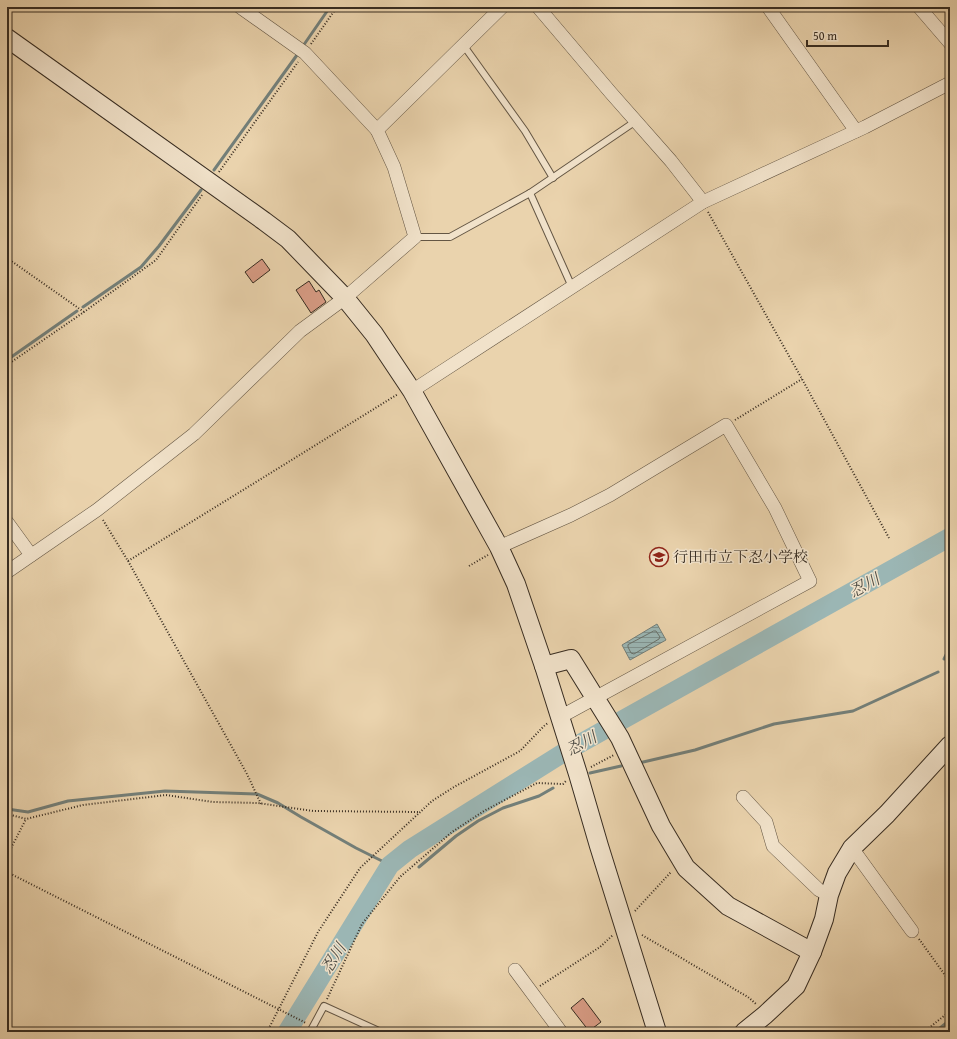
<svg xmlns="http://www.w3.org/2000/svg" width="957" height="1039" viewBox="0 0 957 1039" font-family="'Gentium Book Plus','Noto Serif JP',serif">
<defs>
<pattern id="water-rules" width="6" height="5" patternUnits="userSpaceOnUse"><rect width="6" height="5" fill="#9bb6b4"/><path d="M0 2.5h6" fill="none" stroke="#7f9492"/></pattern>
</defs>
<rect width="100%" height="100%" fill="#ead3ad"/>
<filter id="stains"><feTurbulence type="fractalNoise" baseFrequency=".005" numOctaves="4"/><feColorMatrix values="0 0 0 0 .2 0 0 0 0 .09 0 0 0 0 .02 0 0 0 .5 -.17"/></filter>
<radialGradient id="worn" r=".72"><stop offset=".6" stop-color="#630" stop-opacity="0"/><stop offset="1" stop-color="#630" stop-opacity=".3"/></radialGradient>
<path fill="url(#water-rules)" stroke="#737f79" d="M657,624l9,16 -36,20 -8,-15z"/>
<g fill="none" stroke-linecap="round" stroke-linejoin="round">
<path stroke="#69716a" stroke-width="1" d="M654,631h2l4,6 -1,2 -25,15 -3,-1 -3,-6v-2z"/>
<g stroke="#737f79" stroke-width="3">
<path d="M303,46l27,-39"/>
<path d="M214,170l83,-115"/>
<path d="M83,307l58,-40 18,-21 42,-56"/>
<path d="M7,360l70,-49"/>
<path d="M944,659l6,-12"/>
<path d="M639,763l56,-13 79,-26 79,-13 85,-39"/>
<path d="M590,773l31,-7"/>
<path d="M7,809l21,3 40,-11 97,-10 92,3 21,9 23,14 55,31 34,17"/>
<path d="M419,867l37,-31 22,-15 25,-13 36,-12 14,-8"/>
<path d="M935,1032l15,-12"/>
</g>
<path stroke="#9bb6b4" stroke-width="19" d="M287,1032l103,-167 20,-16 153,-96 387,-216"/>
</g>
<g fill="#d89c85" stroke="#372c21">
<path d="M262,259l8,11 -17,13 -8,-11z"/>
<path d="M309,281l7,11 3,-2 7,12 -15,11 -15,-23z"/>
<path d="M583,998l18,24 -12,9 -18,-23z"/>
</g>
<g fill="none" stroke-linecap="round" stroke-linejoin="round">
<defs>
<g id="lane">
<path d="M464,46l61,85 28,47"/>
<path d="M530,193l42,94"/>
<path d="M415,237h35l80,-44 106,-72"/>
<path d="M310,1032l14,-26 57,26"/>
</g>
<g id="street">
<path d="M240,7l65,46 72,77"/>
<path d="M538,7l73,86 60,68 32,41"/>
<path d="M768,7l88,124"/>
<path d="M919,7l31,36"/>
<path d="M412,391l291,-189 162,-75 85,-44"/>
<path d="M7,522l24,33"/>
<path d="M499,547l72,-32 39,-20 116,-70 49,83 35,73 -250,136"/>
<path d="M7,572l90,-62 97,-76 106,-103 45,-33 70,-61 -21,-70 -17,-37 125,-123"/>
<path d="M743,797l23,25 7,24 46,44 10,5"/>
<path d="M852,848l60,83"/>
<path d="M515,970l46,62"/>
</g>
<g id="secondary">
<path d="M7,38l257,183 24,18 57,59 29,36 38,57 87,156 17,37 28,82 34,108 21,72 58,186"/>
<path d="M544,666l27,-7 49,79 41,88 25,42 42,38 84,46"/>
<path d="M744,1032l21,-17 31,-29 16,-34 12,-33 5,-24 8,-22 15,-25 35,-34 63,-69"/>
</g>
</defs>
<use href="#lane" stroke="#645644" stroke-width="8"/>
<use href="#street" stroke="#645644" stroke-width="14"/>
<use href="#secondary" stroke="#372c21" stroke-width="20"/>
<g stroke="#372c21" stroke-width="2" stroke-dasharray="1 2" stroke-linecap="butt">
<path d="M311,44l26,-37"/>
<path d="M219,172l79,-110"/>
<path d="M708,212l94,167 87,159"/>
<path d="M7,258l77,54"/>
<path d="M7,365l77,-53 72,-52 46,-65"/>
<path d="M735,420l67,-41"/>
<path d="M103,520l25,41 119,213 14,30"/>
<path d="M128,561l141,-87 129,-80"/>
<path d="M469,566l19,-11"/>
<path d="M591,767l23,-12"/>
<path d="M7,814l19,5 57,-14 83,-10 47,7 45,1 55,8 107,1"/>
<path d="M7,856l19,-37"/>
<path d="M7,872l299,151"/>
<path d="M635,911l36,-39"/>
<path d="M642,935l106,62 8,7"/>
<path d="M919,939l31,43"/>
<path d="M540,986l60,-39 13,-12"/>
<path d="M327,999l35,-75 38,-47 52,-45 32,-21 53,-28 26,1 3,-3"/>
<path d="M267,1032l51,-100 42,-64 72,-67 22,-14 66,-36 24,-25 4,-3"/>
<path d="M924,1032l26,-21"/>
</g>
<use href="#lane" stroke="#f1e2ca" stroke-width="6"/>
<use href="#street" stroke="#f1e2ca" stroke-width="13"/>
<use href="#secondary" stroke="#f1e2ca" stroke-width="18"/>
</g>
<defs>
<symbol id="school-ring" viewBox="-11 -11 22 22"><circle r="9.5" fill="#f1e2ca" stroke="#8f2418" stroke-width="1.5"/><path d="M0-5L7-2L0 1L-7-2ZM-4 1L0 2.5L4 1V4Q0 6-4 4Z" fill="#8f2418"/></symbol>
</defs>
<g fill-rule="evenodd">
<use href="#school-ring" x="648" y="546" width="22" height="22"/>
</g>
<g text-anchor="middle" stroke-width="3" stroke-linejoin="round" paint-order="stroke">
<g font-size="15" fill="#372c21" stroke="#f1e2ca" text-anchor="start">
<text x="673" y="562">行田市立下忍小学校</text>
</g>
<g font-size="16" font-style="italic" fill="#504e46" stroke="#f1e2ca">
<text transform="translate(864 585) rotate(-29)" y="6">忍川</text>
<text transform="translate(581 743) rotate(-29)" y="6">忍川</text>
<text transform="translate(333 958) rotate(-58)" y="6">忍川</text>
</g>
</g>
<rect width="957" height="1039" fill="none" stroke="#ead3ad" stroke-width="24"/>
<rect x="8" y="8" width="941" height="1023" fill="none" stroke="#372c21" stroke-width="2"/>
<rect x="12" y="12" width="933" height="1015" fill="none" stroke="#372c21"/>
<path d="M807 40v6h81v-6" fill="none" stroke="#372c21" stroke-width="2"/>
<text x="813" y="40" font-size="12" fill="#372c21" stroke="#f1e2ca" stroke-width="3" paint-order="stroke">50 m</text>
<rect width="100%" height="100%" filter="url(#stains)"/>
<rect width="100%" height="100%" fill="url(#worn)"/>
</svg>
